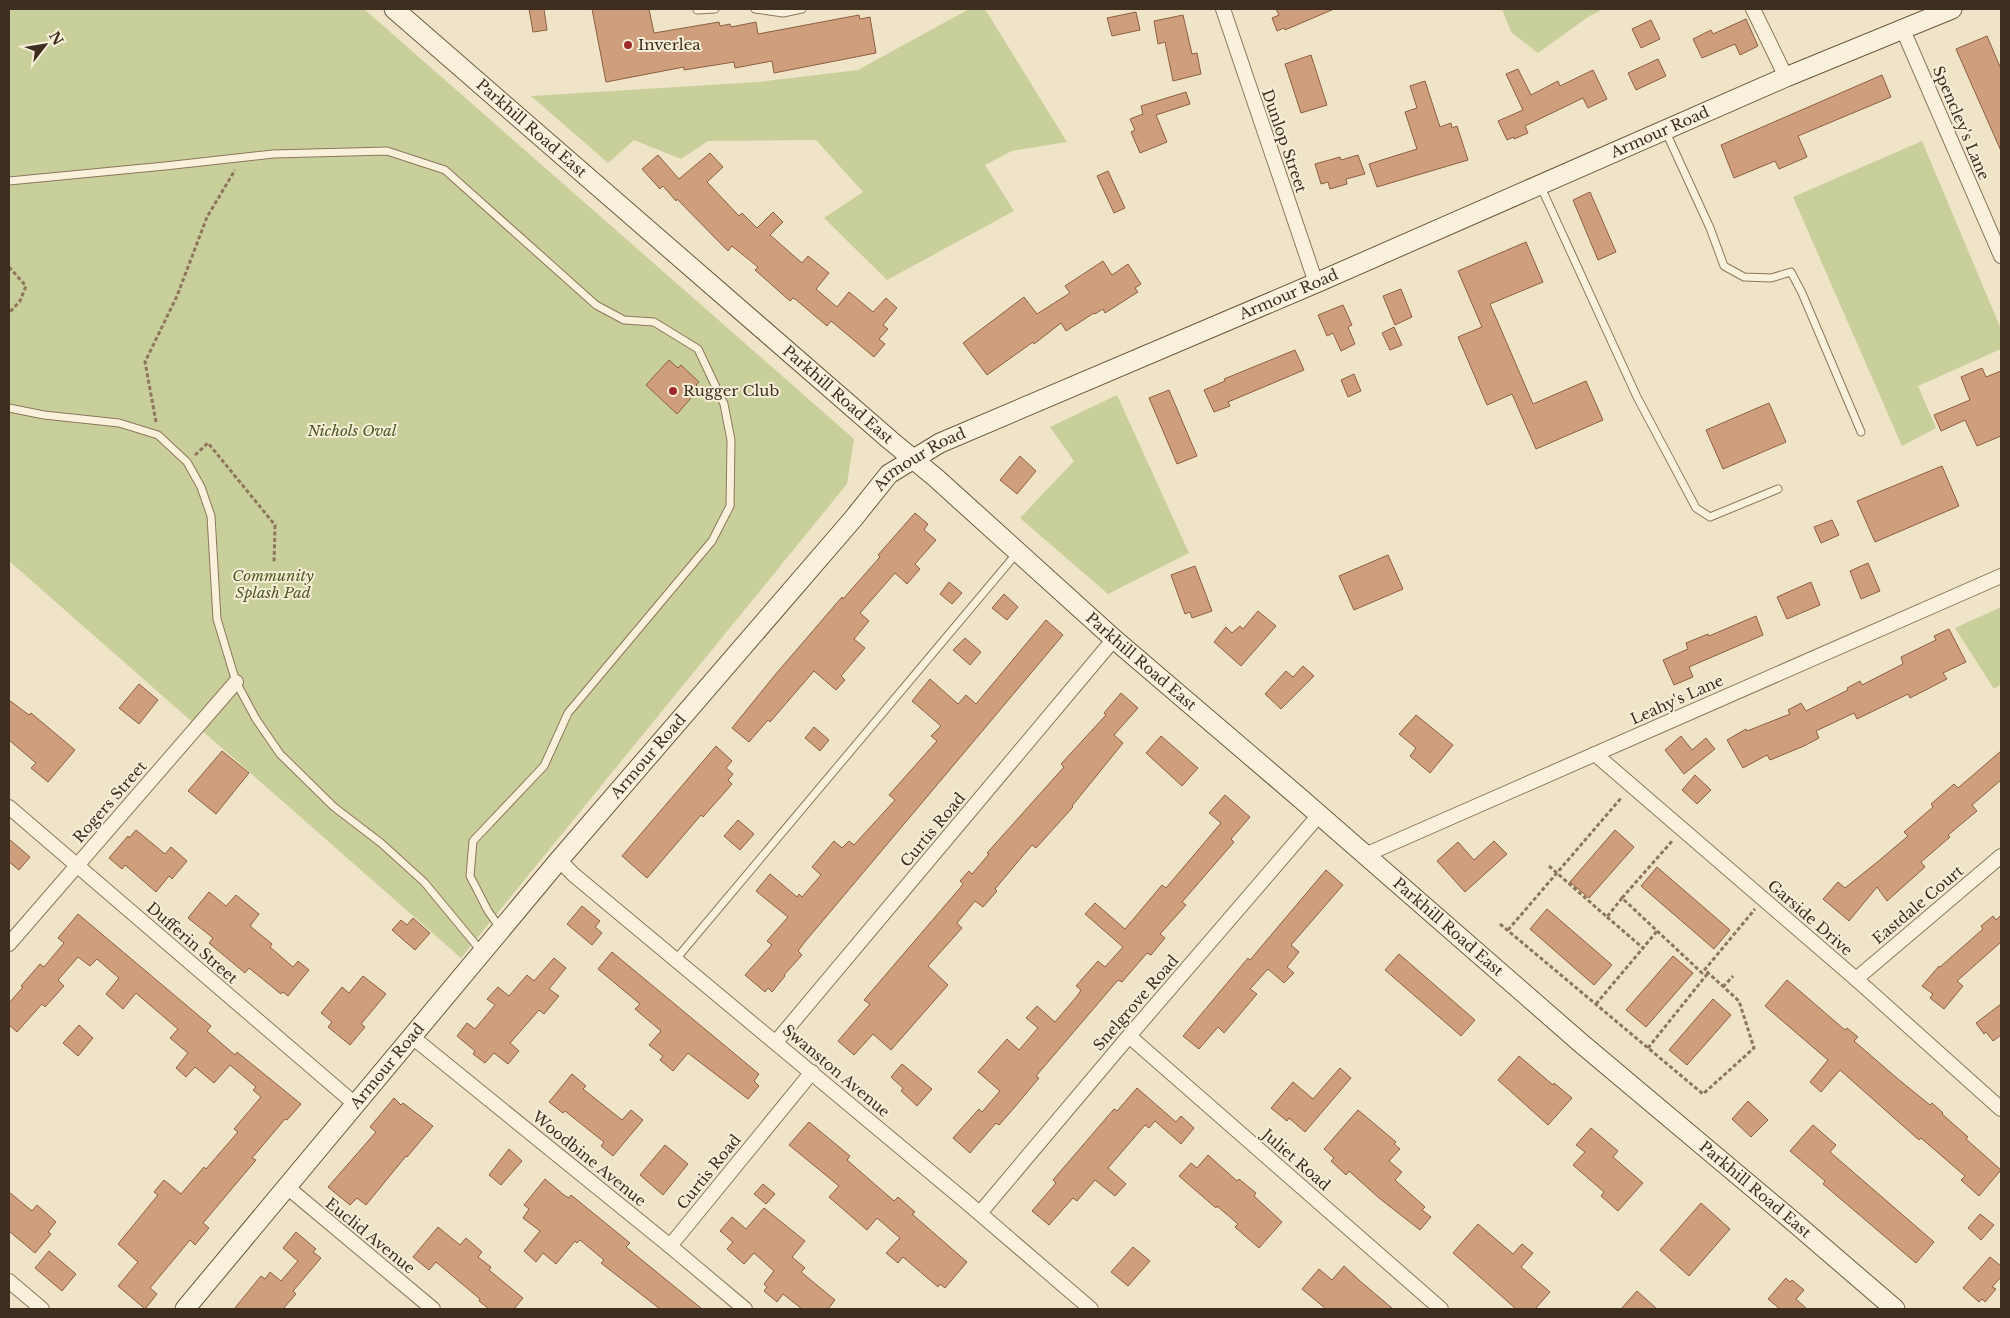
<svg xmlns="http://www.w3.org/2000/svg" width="2010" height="1318" viewBox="0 0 2010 1318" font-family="'Libre Baskerville',serif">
<rect width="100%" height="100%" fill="#f0e4c8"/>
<g fill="#c9cf9b">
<path d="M9,9h355l490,430 -7,45 -386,474 -452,-397z"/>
<path d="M969,9h16l82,133 -55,9 -27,14 29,46 -127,69 -63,-62 39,-26 -47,-52 -108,1 -27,18 -47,-19 -26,23 -77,-67 227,-14 100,-12z"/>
<path d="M1502,9h101l-15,8 -50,36 -27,-21z"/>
<path d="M1922,141l79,188v20l-83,37 18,42 -34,18 -109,-249z"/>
<path d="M1117,395l72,158 -81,41 -88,-76 54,-57 -24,-34z"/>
<path d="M2001,607v77l-7,5 -39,-61z"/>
</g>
<g fill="#cf9f7d" stroke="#8d5f41">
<path d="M529,9h15l3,21 -14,2z"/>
<path d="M592,9h57l5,24 65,-11 1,4 10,-2 1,3 25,-5 2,12 101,-19 1,4 10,-2 6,36 -102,20 -2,-12 -37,7 -1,-6 -50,8v-3l-78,15z"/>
<path d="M1276,9h58l-49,21 -1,-2 -7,3 -5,-13 7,-3z"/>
<path d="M1136,12l4,18 -28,6 -5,-18z"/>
<path d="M1183,15l9,39 5,-1 4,21 -28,7 -8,-39 -7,2 -4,-23z"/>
<path d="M1746,19l12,27 -18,9 -5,-11 -33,14 -9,-19 18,-9 2,4z"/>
<path d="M1651,20l9,19 -19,9 -9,-19z"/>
<path d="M1987,36l14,33v82l-45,-102z"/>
<path d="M1311,55l16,50 -26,8 -16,-49z"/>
<path d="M1658,59l8,17 -30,14 -8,-17z"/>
<path d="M1518,69l13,26 27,-14 2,5 33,-16 14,29 -19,9 -5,-10 -58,28 3,7 -14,6v-2l-7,3 -9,-19 25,-11 -17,-36z"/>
<path d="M1882,75l9,22 -93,39 9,21 -28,12 -4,-8 -41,17 -13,-33z"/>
<path d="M1425,81l15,46 11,-4 1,5 5,-2 11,34 -91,27 -8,-23 48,-15 -12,-37 12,-4 -7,-22z"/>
<path d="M1186,92l4,12 -34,11 11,27 -27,11 -9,-21 4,-2 -5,-11 13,-5 -2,-8z"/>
<path d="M710,153l13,14 -16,15 32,34 3,-3 15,15 16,-16 10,10 -13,13 32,28 6,-7 21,17 -13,16 21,18 12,-15 24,20 13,-14 11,10 -14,17 5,4 -9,10 6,5 -11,13 -43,-36 -4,5 -32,-27 -2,-1 -3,3 -35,-31 3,-3 -26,-21 -4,5 -51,-52 -1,2 -13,-15 -3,3 -18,-20 16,-14 21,24z"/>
<path d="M1358,155l7,19 -19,5 1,5 -17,5 -2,-7 -7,2 -6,-20 25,-7 1,3z"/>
<path d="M1108,171l17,37 -11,5 -17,-37z"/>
<path d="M1590,192l26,60 -18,8 -25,-60z"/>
<path d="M1526,242l17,40 -53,22 43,100 53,-23 17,39 -67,29 -24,-55 -25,11 -29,-68 24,-10 -24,-56z"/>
<path d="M1103,261l9,14 16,-11 13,20 -6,4 3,4 -33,21 -2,-4 -8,5 -1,-1 -28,18 -5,-8 -27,21 -1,-2 -46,33 -24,-32 61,-46 13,17 33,-21 -5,-7z"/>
<path d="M1401,289l11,28 -17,8 -12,-29z"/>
<path d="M1343,305l9,20 -4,2 7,17 -14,7 -8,-18 -6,3 -9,-21z"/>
<path d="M1394,327l8,18 -12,5 -8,-17z"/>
<path d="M1295,350l9,20 -76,32 2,4 -16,6 -10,-22 21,-9 -1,-2z"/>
<path d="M669,360l9,8 3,-3 18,17 -3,3 2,2 -9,9 2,2 -14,16 -31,-29z"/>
<path d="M1982,368l4,9 15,-6v65l-24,10 -12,-26 -24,11 -7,-16 36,-15 -9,-23z"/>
<path d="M1354,374l7,17 -13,6 -7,-17z"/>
<path d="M1169,390l28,66 -20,8 -28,-66z"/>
<path d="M1769,403l17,39 -63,27 -17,-39z"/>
<path d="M1020,456l16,15 -19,23 -17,-14z"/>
<path d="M1942,466l17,40 -84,36 -18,-41z"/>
<path d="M915,513l13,11 -4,6 12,10 -21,24 5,5 -13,15 -12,-11 -35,40 9,8 -15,18 11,9 -24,28 4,4 -9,10 -22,-19 -44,51 -2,-2 -19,22 -17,-14 43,-53 67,-78 1,2 37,-42 -2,-2z"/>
<path d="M1832,520l7,15 -18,8 -7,-16z"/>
<path d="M1388,555l15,34 -49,21 -15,-34z"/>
<path d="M1868,563l12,28 -19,8 -11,-28z"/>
<path d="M1195,566l17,45 -20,7 -2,-6 -5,2 -14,-39z"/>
<path d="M949,582l13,11 -10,11 -12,-10z"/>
<path d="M1811,582l9,23 -33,14 -10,-22z"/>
<path d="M1004,594l14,13 -11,13 -15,-12z"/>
<path d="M1258,611l18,15 -35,40 -27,-24 12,-15 6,6 8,-7 3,3z"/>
<path d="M1756,616l7,19 -74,32 4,10 -19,8 -11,-25 25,-11 -2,-6 22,-9 1,2z"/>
<path d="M1046,620l17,15 -259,308 -6,8 4,4 -18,20 1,1 -13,16 -4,-4 -3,4 -20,-17 27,-30 -5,-4 21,-24 -32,-26 14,-17 27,23 2,-3 3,3 19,-22 -9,-8 22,-26 8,7 7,-7 5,4 41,-45 -6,-5 48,-54 -6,-5 10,-10 -29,-25 18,-22 28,25 8,-9 10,9z"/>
<path d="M1949,629l17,33 -23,11 4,6 -37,19 -2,-4 -51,25 -3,-6 -38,18 3,7 -15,8 -34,14 -3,-5 -24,13 -16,-28 19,-11 1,2 43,-17 -2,-4 13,-7 5,8 42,-21 -1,-2 13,-7 2,4 41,-21 -2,-7 35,-17 -2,-4z"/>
<path d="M965,638l16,14 -11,13 -17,-15z"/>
<path d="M1303,666l11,10 -33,33 -16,-15 21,-23 7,6z"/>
<path d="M139,684l19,16 -19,24 -20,-16z"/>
<path d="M1121,693l17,15 -24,27 9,8 -51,63 1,1 -37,41 -4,-3 -37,44 2,2 -14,16 -8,-6 -18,22 5,5 -34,38 20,19 -57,65 -18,-16 -19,21 -16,-14 32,-37 -6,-4 96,-112 3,-4 -3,-3 9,-10 3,3 17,-20 -2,-1 77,-86 -3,-3 45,-49 -2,-2z"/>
<path d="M9,700l20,15 2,-2 44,37 -27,32 -17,-14 5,-5 -27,-23z"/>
<path d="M1416,715l37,30 -23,28 -20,-17 6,-8 -17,-14z"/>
<path d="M814,727l15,13 -9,11 -15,-13z"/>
<path d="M1161,736l37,32 -16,18 -36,-33z"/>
<path d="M1681,736l11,14 14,-12 9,11 -31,25 -19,-24z"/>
<path d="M716,746l16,15 -6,7 7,6 -5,6 4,4 -29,33 -2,-2 -54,63 -25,-22z"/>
<path d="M222,751l27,22 -33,41 -28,-23z"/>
<path d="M2001,751v29l-29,25 5,6 -29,24 2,2 -29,25 4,5 -38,34 -10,-14 -28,34 -26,-22 15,-17 7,6 36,-29 27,-23 -4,-4 29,-25 -2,-3 23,-20 4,4z"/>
<path d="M1695,775l16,15 -14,14 -15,-14z"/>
<path d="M1225,795l25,22 -19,22 3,3 -52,60 4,3 -26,29 5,4 -14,17 -4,-2 -25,29 -4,-2 -82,96 3,2 -25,30 -15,17 -3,-2 -26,30 -17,-15 26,-29 3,3 18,-21 -22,-19 29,-33 12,11 19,-22 -12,-10 11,-12 18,16 23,-27 3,-5 -5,-4 22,-25 7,6 18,-20 -38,-33 10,-11 30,26 37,-44 4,3 55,-65 -12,-10z"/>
<path d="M738,820l16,14 -14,16 -16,-14z"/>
<path d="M136,830l29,24 6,-7 16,14 -15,18 -3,-3 -13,16 -31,-27 -3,4 -13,-11 19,-22 1,2z"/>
<path d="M1615,830l19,17 -45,51 -19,-16z"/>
<path d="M9,839l21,18 -11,13 -10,-8z"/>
<path d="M1494,841l13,13 -42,38 -28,-31 21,-19 16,18z"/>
<path d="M1657,867l73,63 -16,19 -73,-63z"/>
<path d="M1326,870l17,15 -52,60 8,7 -12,15 7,6 -10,10 -16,-14 -18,20 7,5 -33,39 -6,-6 -19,22 -16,-13 65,-78 2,2z"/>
<path d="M209,892l17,14 10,-11 23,19 -9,12 22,18 -2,3 23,20 5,-6 11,9 -21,26 -5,-4 -2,2 -32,-26 -4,5 -36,-30 4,-5 -25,-20z"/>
<path d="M582,906l18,15 -5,6 7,6 -10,12 -25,-21z"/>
<path d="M1547,909l65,56 -18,20 -64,-56z"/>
<path d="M78,914l133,112 -4,5 28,24 2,-3 64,52 -14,16 -2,-1 -33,39 4,2 -53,63 6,5 -14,17 -5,-5 -40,48 7,6 -12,15 -27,-23 20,-24 -20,-18 40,-49 -4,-3 10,-12 17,14 23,-27 2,2 32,-37 -4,-3 27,-32 -8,-7 3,-3 -26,-22 -16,18 -19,-16 -9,10 -10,-9 12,-15 -18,-15 8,-9 -42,-36 -13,16 -17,-15 13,-16 -22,-19 -7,7 -12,-9 -20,23 6,6 -19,21 -3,-3 -25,28 -8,-7v-22l14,-16 -2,-1 19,-22 4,3 20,-24 -6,-5z"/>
<path d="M2001,915v27l-44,39 6,5 -19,23 -14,-11 3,-4 -11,-8 17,-20 1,1 43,-38 -2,-3 12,-10 3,4z"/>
<path d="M413,918l17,15 -15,17 -23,-20 9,-10 6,5z"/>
<path d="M612,952l147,122 -5,7 5,5 -11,13 -60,-46 -15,18 -13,-11 3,-4 -14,-11 12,-14 -26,-22 5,-5 -42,-35z"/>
<path d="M1399,954l76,66 -14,16 -76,-66z"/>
<path d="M1673,956l20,17 -47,54 -20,-17z"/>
<path d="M554,958l12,10 -17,21 10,7 -15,18 -5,-4 -29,33 9,8 -11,13 -14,-11 -9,10 -12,-9 2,-3 -18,-15 10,-13 8,6 20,-24 -8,-6 11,-12 11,9 18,-21 7,6z"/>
<path d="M363,976l23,18 -25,30 4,3 -15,18 -22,-18 4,-5 -11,-9 21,-26 7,6z"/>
<path d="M1787,980l58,50 2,-2 11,9 -4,4 44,38 32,26 2,-2 11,10 -1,1 26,23 -2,2 35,31 -22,26 -18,-16 4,-4 -44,-38 -2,2 -79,-70 -19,22 -11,-10 18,-22 -63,-54z"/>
<path d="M1713,999l18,16 -44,50 -18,-15z"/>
<path d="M2001,1004v31l-8,6 -7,-9 -2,2 -8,-11z"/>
<path d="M79,1025l14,13 -15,18 -15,-13z"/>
<path d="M1519,1056l34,29 1,-2 18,15 -24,27 -50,-45z"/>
<path d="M902,1064l30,25 -15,17 -16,-15 2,-3 -12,-11z"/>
<path d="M1340,1068l11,10 -46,54 -16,-14 -2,3 -16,-13 22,-26 20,17z"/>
<path d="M572,1074l14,12 -3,3 39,31 9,-10 12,10 -30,36 -12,-10 3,-4 -39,-31 -2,2 -14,-11z"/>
<path d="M1137,1088l39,34 5,-6 13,12 -13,16 -26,-23 -6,7 -4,-3 -37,43 18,16 -11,12 -20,-16 -18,21 -4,-3 -24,27 -17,-14 24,-28 -3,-3 61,-71 3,2z"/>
<path d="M394,1098l7,7 2,-2 30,23 -26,31 -1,-1 -40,49 -9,-7 -7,7 -22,-18 48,-55 -6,-5z"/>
<path d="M1748,1101l20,19 -17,17 -19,-18z"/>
<path d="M1358,1110l38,32 -2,2 6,5 -11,12 13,11 -7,8 30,27 -3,3 9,7 -11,13 -41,-32 -30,-27 -3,4 -15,-14 3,-3 -10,-9z"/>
<path d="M809,1122l41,34 -3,4 47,41 4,-4 17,15 -3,2 55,48 -22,26 -5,-4 -2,3 -35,-30 -5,6 -12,-10 14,-15 -23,-20 -10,12 -38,-33 10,-11 -50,-41z"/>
<path d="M1813,1125l23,20 -6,7 104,90 -18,21 -93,-79 2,-3 -35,-30z"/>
<path d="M1591,1128l27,23 -5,6 30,26 -25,28 -17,-15 3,-4 -31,-27 12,-13 -9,-7z"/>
<path d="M665,1145l23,19 -25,31 -23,-20z"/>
<path d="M509,1149l13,12 -21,24 -12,-10z"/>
<path d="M1208,1155l29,26 2,-2 17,14 -2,3 28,26 -23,26 -24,-21 3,-3 -21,-18 -1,2 -37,-32 12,-13 6,5z"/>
<path d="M545,1179l19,16 5,3 2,-3 59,48 -4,4 76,62h-42l-59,-46 3,-3 -24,-20 -3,3 -2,-2 -19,23 -13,-11 -7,9 -12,-11 16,-20 -17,-13 6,-9 -5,-4z"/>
<path d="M763,1184l12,10 -9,10 -12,-10z"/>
<path d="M9,1192l23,19 5,-6 19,17 -8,10 3,2 -16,19 -26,-22z"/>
<path d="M1701,1203l29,26 -41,47 -29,-26z"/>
<path d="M764,1208l41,33 -13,16 13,11 -4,4 34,28 -7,9h-26l-19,-15 -6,8 -13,-11 3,-4 -3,-3 10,-13 -20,-18 -10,11 -17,-15 6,-7 -13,-11 12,-14 14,12z"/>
<path d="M1980,1214l14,11 -13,15 -13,-12z"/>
<path d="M1478,1224l35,30 9,-10 11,9 -12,14 29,25 -15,17h-19l-63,-56z"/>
<path d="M438,1227l22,18 6,-7 16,14 -4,5 13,10 -2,3 34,28 -9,11h-25l-10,-8 1,-2 -44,-37 -7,8 -16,-13z"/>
<path d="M296,1232l20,17 -3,3 8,6 -28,33 3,3 -13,15h-49l27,-33 4,3 5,-7 11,9 17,-20 -15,-13z"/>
<path d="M1133,1247l17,14 -22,25 -17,-14z"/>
<path d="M49,1251l27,23 -14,17 -27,-23z"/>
<path d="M1990,1257l11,9v11l-9,10 4,2 -11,13 -3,-3 -3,3 -16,-14z"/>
<path d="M1344,1266l16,15 33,28h-67l-24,-20 17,-20 13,11z"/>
<path d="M1786,1278l4,4 2,-2 12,10 -8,9 11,10h-27l-12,-10z"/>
<path d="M1637,1291l20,18h-36z"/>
</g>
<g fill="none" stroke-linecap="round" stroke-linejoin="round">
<defs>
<g id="lane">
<path d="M755,9l28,4 19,-4"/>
<path d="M697,10l18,-1"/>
<path d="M1665,130l45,98 14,38 20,11 27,1 20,-6 11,21 59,139"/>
<path d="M9,181l156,-15 108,-12 114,-3 58,19 151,135 28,15 30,2 44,27 26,55 7,36 -1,66 -18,35 -144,172 -24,53 -71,75 -3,35 18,35 13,18"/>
<path d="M1540,185l97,212 59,111 14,9 68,-28"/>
<path d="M9,408l35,7 75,8 39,12 29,27 14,25 10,29 6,103 19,63 20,37 24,35 54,53 47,36 43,39 58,70"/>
<path d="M676,959l341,-406"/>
</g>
<g id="street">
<path d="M1223,9l93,274"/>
<path d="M1753,9l33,68"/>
<path d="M1903,30l98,226"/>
<path d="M1595,754l261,225 145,130"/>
<path d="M9,807l346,297"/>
<path d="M1365,855l636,-279"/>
<path d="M559,860l15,15 390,325 127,109"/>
<path d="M9,944l227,-262"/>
<path d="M1856,979l145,-123"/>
<path d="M411,1036l259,210 75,63"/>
<path d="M1129,1036l312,273"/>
<path d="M776,1042l338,-403"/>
<path d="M287,1187l146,122"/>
<path d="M980,1213l149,-177 190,-221"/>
<path d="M670,1246l142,-174"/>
<path d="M9,1281l33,28"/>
</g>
<g id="secondary">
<path id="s1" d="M394,9l496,431 46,38 178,161 186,159 282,246 213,179 100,86"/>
<path id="s2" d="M185,1309l374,-449 294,-341 36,-45 51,-31 376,-160 470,-206 166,-68"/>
</g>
</defs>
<use href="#lane" stroke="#8d765c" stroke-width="9"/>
<use href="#street" stroke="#8d765c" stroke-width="16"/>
<use href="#secondary" stroke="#6f573f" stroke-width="21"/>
<g stroke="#8d765c" stroke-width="3" stroke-dasharray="4 2.5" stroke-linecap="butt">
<path d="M9,267l17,19 -6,15 -11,12"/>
<path d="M156,422l-11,-60 32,-66 30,-79 28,-47"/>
<path d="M195,455l13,-12 67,82 -1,38"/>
<path d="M1549,866l58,51 15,-19 80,75 53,-64"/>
<path d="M1622,898l51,-58"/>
<path d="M1607,917l36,31 14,-17"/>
<path d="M1500,924l203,170 51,-46 -15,-47 -34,-31"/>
<path d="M1508,930l114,-133"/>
<path d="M1723,987l10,-11"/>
<path d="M1596,1004l47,-56"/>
<path d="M1648,1048l60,-75"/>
</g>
<use href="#lane" stroke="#faf1dc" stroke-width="7"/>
<use href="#street" stroke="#faf1dc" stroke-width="14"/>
<use href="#secondary" stroke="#faf1dc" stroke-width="19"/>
</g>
<g fill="#9e2a2b" stroke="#f7eed8" stroke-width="2">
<circle cx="628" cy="45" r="5"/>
<circle cx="673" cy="391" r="5"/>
</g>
<g text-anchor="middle" stroke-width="4" stroke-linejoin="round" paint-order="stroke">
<g font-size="15" fill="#3d2e20" stroke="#f7eed8" text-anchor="start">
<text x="638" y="50">Inverlea</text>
<text x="683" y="396">Rugger Club</text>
</g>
<g font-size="15" fill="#3d2e20" stroke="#f7eed8">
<text transform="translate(1961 123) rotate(67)" y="5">Spencley's Lane</text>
<text dy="5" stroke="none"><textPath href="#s1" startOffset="182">Parkhill Road East</textPath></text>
<text dy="5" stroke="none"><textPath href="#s2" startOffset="1936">Armour Road</textPath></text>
<text transform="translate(1284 141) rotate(71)" y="5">Dunlop Street</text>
<text dy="5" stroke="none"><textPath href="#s2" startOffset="1531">Armour Road</textPath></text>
<text dy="5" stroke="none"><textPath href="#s1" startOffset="588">Parkhill Road East</textPath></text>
<text dy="5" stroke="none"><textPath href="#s2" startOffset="1126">Armour Road</textPath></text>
<text dy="5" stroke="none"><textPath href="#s1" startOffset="992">Parkhill Road East</textPath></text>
<text transform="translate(1677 700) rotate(-24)" y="5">Leahy's Lane</text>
<text dy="5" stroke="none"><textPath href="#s2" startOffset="721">Armour Road</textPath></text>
<text transform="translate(110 802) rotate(-49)" y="5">Rogers Street</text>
<text transform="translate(933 830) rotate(-50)" y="5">Curtis Road</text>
<text transform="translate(1918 905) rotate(-40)" y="5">Eastdale Court</text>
<text transform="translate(1810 918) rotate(41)" y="5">Garside Drive</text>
<text dy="5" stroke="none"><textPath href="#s1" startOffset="1398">Parkhill Road East</textPath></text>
<text transform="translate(192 943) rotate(41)" y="5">Dufferin Street</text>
<text transform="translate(1136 1003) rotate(-49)" y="5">Snelgrove Road</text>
<text dy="5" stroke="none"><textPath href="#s2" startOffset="316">Armour Road</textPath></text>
<text transform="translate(836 1071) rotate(40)" y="5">Swanston Avenue</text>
<text transform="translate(589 1159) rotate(39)" y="5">Woodbine Avenue</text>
<text transform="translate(1296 1160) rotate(41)" y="5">Juliet Road</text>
<text transform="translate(709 1172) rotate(-51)" y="5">Curtis Road</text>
<text dy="5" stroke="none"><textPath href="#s1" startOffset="1802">Parkhill Road East</textPath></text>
<text transform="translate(370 1236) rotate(39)" y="5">Euclid Avenue</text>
</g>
<g font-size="15" font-style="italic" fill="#4d5a26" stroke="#f7eed8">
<text x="352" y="436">Nichols Oval</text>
<text x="273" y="581">Community<tspan x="273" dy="17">Splash Pad</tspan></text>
</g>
</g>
<rect width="2010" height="1318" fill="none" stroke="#3d2e20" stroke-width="20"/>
<g transform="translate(45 45) rotate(59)" stroke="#f7eed8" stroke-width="4" paint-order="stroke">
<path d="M0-4L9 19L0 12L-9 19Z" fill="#3d2e20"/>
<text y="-8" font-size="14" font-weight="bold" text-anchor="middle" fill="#3d2e20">N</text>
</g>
</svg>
